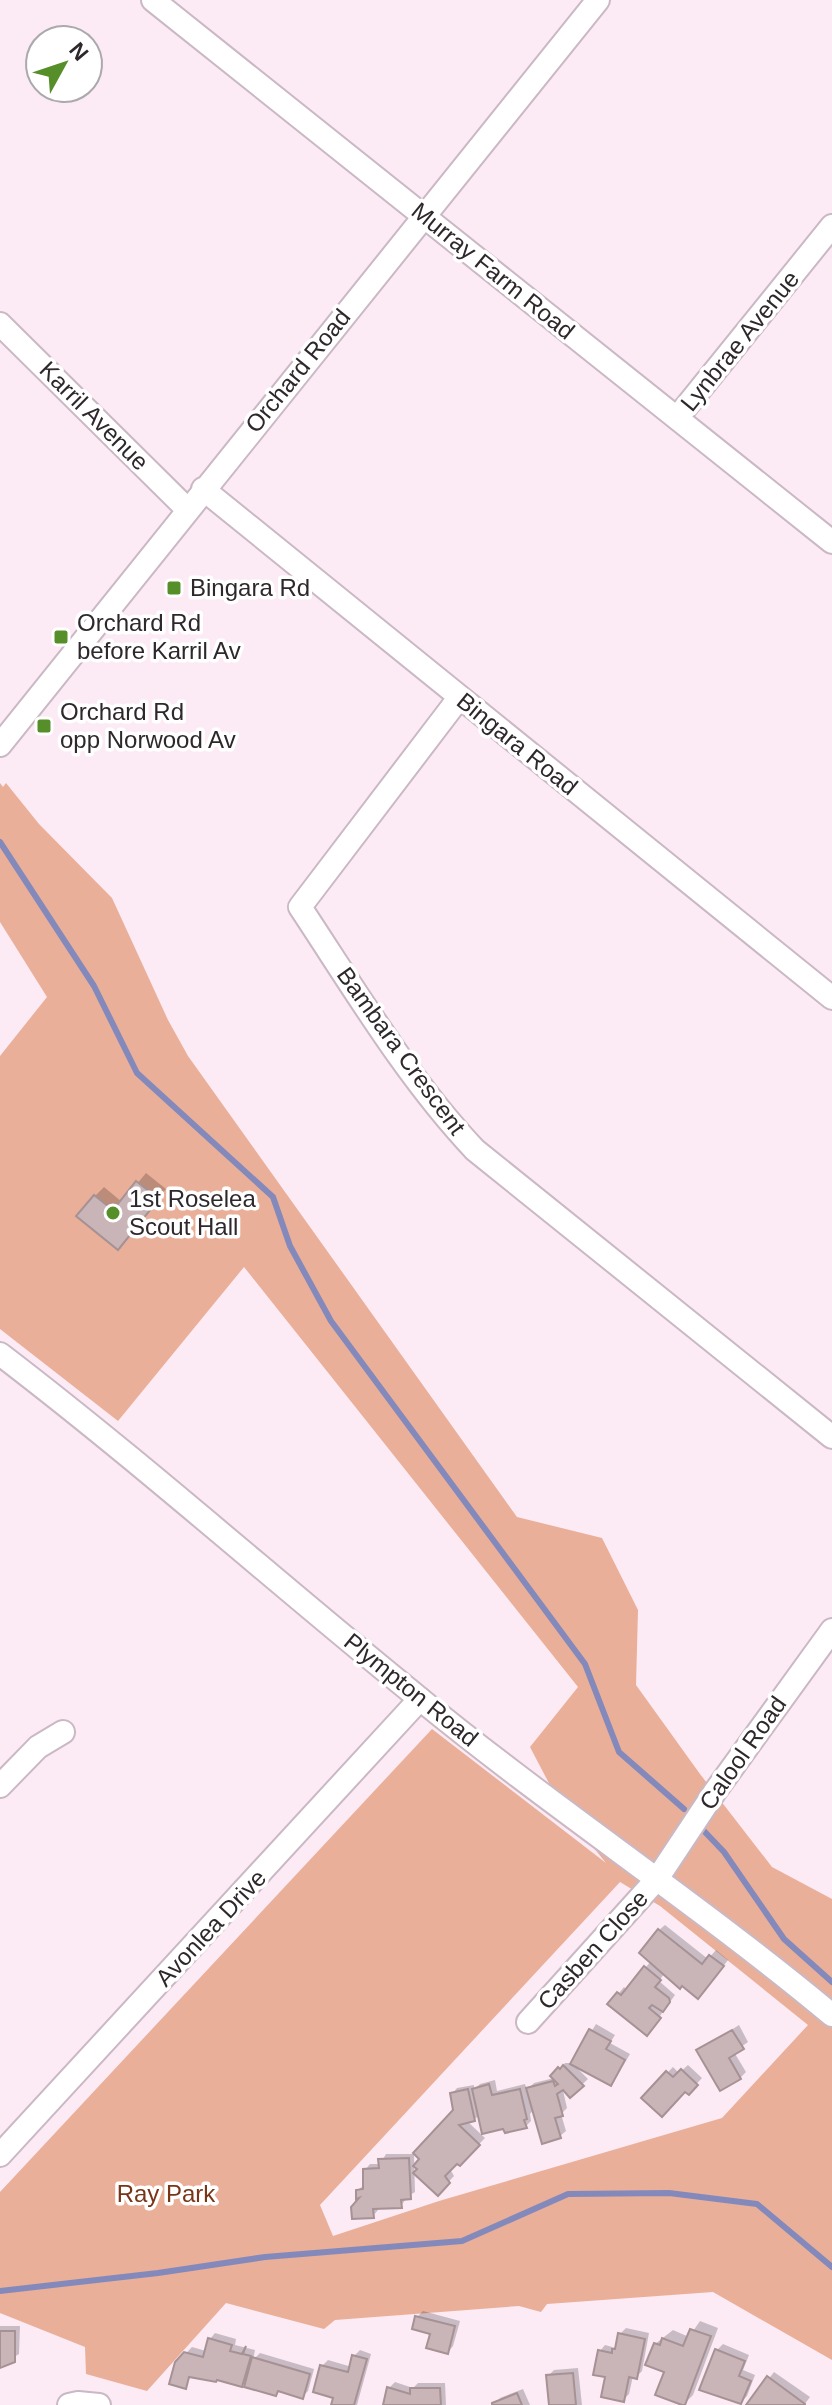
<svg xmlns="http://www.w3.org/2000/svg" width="832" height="2405" viewBox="0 0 832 2405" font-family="Helvetica,sans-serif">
<rect width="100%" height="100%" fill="#fceaf5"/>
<path fill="#eaaf99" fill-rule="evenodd" d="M0,783l3,4 3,-4 33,41 73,74 56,122 20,36 329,461 85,21 36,72 -2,75 64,89 72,93 60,32v461l-119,-68 -166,12 -6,8 -22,-6 -184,14 -11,9 -98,-26 -79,88 -61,-17 -1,-27 -85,-34v-121l432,-463 174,134 -43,-53 -33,-63 48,-60 -334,-420 -126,154 -118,-92v-273l47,-59 -47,-75zM620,1882l40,24 148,119 -86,93 -283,83 -106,35 -13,-31z"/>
<g fill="#0003">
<path d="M146,1173l20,16 -40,49 -31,-42 9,-9 18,15z"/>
<path d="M665,1925l43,34 8,-9 12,10 -24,31 -40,-17 -5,7 16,14 -23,32 -42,-23 14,-17 3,3 24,-29 8,-31z"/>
<path d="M596,2024l19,11 -5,8 20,11 -14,24 -5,6 -37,-19 14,14 -18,17 -8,-10 5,22 -6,6 5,17 -6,5 -26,-27 -4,5 1,7 -5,5h-21l-25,-12 -6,6 -7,1 18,17 -25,26 -3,-3 -7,8 4,7 -16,17 17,-82 -3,-17 5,-6 17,-3v4l6,-5 15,-4 2,11 28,-7 2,6 7,-7 20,-5 11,-15h7z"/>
<path d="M739,2025l9,17 -14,10 12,20 -6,6 -41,-27z"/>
<path d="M688,2065l14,13 -13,14 -3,-3 -42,8 29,-30 6,6z"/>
<path d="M386,2154h28l1,38 -8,5 -6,9h-23v4l-5,6 -9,-20 -6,-6 6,-5 1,-15 5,-6h10z"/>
<path d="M423,2311l37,10 -7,25 -5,6 -31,-35z"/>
<path d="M700,2321l18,7 -25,67 -9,9 -18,-33 -11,-27 18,-14 16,7z"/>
<path d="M0,2326h20l-1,28 -19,12z"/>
<path d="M626,2328l23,5 -7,38 -6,6 -3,-1 -4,18 -6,6 -16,-24 -7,-25 5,-6 11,3 4,-14z"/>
<path d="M215,2333l21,6 -1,6 20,5 -2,10 7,-7 54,16 -6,22 -6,6 -22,-7 -4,4 -27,-16 -7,7 -25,-7 -25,-3 -7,11 -8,-23 15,-16 14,4 4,-12z"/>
<path d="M723,2344l26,11 -6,15 12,5 -8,21 -6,6 -24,-52z"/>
<path d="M360,2350l11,4 -14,51h-24l2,-9 -13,-30 6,-6 24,7 2,-11z"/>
<path d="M578,2368l4,37h-31l-3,-29 6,-6z"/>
<path d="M774,2372l36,25 -6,8h-55z"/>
<path d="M395,2382l18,6 5,-5h27l1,22h-61l4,-17z"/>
<path d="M523,2389l7,16h-35l5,-7z"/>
</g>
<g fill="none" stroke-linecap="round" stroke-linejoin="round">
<g stroke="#8489bc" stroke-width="6">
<path d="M0,842l94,144 43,87 136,124 17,49 41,75 254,343 34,88 65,57"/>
<path d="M704,1831l20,21 60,87 48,43"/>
<path d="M0,2291l158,-18 107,-16 197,-16 106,-47 101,-1 88,11 75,63"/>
</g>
</g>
<g fill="#c9b4b7" stroke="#a69294" stroke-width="2">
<path d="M136,1181l23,18 -41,51 -42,-34 18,-21 19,15z"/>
<path d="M658,1929l44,35 7,-9 15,11 -26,33 -16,-13 -2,3 -41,-36z"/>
<path d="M644,1966l17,14 -6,7 14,11 1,4 -7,10 -11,-7 -3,3 12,10 -14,18 -40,-32 10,-12 4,3z"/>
<path d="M589,2029l22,12 -5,8 19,11 -14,26 -41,-22z"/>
<path d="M732,2030l12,19 -15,9 12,21 -21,12 -24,-41z"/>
<path d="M563,2065l21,21 -14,12 -7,-8 -6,4 6,22 -8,2 6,20 -19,6 -16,-56 27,-7 2,5 3,-2 -8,-8 8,-9 2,2z"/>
<path d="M681,2069l17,16 -9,10 -4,-3 -23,25 -21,-19 25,-27 7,6z"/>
<path d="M489,2084l3,11 28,-6 7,30 -3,1 3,8 -22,5 -2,-4 -21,5 -10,-45z"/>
<path d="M468,2089l7,32 -16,4 21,20 -20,21 -3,-2 -12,12 5,7 -12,13 -25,-23 4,-4 -4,-3 6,-7 -6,-6 40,-43 -3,-17z"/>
<path d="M409,2158l2,41 -10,1 1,8 -29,1 1,9 -22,1 -1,-12 8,-9 -3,1v-9l7,-1v-20l16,-1 -1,-9z"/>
<path d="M415,2316l40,10 -7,28 -22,-6 4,-14 -18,-5z"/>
<path d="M690,2329l21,7 -26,69h-3l-27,-10 9,-23 -19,-7 9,-22 6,2 2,-7 21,8z"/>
<path d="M0,2331h15v31l-15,6z"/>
<path d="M618,2333l27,6 -8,40 -8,-2 -5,25 -23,-5 4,-20 -12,-2 5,-25 14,3v-4h3z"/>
<path d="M208,2338l24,7 -2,6 12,3 4,-8 -3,8 8,2 -9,31 -25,-7 -1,2 -27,-5 -3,12 -17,-5 6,-22 9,-10 19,5z"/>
<path d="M715,2349l30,12 -6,15 12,5 -10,23 -42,-14z"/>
<path d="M352,2355l15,4 -13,46h-23l2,-7 -20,-6 7,-27 28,7z"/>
<path d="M252,2357l58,17 -7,25 -25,-8 -2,5 -32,-9z"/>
<path d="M573,2373l3,32h-27l-3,-30z"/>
<path d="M767,2376l38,28v1h-59z"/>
<path d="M387,2387l23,7v-6h30l1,17h-58z"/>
<path d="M517,2393l5,12h-30v-2z"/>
</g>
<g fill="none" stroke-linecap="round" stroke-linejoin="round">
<defs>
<g id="minor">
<path d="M153,0l679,542"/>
<path d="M0,324l187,185"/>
<path d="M677,418l155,-192"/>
<path d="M203,489l629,509"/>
<path d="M459,698l-159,209c55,83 107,171 175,243l357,287"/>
<path d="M0,745l598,-745"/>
<path d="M0,1354c144,110 279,231 420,345 134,110 279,205 412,316"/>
<path d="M0,1786l38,-39 25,-15"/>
<path d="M528,2022l129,-143 57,-86 118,-163"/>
<path d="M0,2155l420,-456"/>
<path d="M69,2405l9,-2 21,2"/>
</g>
</defs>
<use href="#minor" stroke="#cab9c4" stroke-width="26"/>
<use href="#minor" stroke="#fff" stroke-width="22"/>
</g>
<g fill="#568e29" stroke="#fff" stroke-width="3">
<rect x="166" y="580" width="16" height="16" rx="4"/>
<rect x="53" y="629" width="16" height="16" rx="4"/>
<rect x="36" y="718" width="16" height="16" rx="4"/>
<circle cx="113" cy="1213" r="8"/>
</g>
<g text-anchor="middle" stroke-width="7" stroke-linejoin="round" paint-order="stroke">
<g font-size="24" fill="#2e282c" stroke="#fff">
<text transform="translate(493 271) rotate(39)" y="8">Murray Farm Road</text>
<text transform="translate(740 341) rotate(-51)" y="8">Lynbrae Avenue</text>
<text transform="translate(298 371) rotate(-51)" y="8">Orchard Road</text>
<text transform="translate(94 416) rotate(45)" y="8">Karril Avenue</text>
<text transform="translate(517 744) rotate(39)" y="8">Bingara Road</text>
<text transform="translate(401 1051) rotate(54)" y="8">Bambara Crescent</text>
<text transform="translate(411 1690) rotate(39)" y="8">Plympton Road</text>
<text transform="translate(743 1753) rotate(-55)" y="8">Calool Road</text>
<text transform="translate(211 1928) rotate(-47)" y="8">Avonlea Drive</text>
<text transform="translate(593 1950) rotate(-48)" y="8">Casben Close</text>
</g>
<g font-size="24" fill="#2e282c" stroke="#fff" text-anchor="start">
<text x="190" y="596">Bingara Rd</text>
<text x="77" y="631">Orchard Rd<tspan x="77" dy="28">before Karril Av</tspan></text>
<text x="60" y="720">Orchard Rd<tspan x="60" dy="28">opp Norwood Av</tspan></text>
<text x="129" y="1207">1st Roselea<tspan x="129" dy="28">Scout Hall</tspan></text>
</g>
<g font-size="24" fill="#7a3417" stroke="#fff">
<text x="166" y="2202">Ray Park</text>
</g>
</g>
<g transform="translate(64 64) rotate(50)"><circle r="38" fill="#ffffff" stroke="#aba9ab" stroke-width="2"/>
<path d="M0-6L14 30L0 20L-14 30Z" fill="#568e29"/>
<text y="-12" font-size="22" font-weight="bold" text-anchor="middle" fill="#2e282c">N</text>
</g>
</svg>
